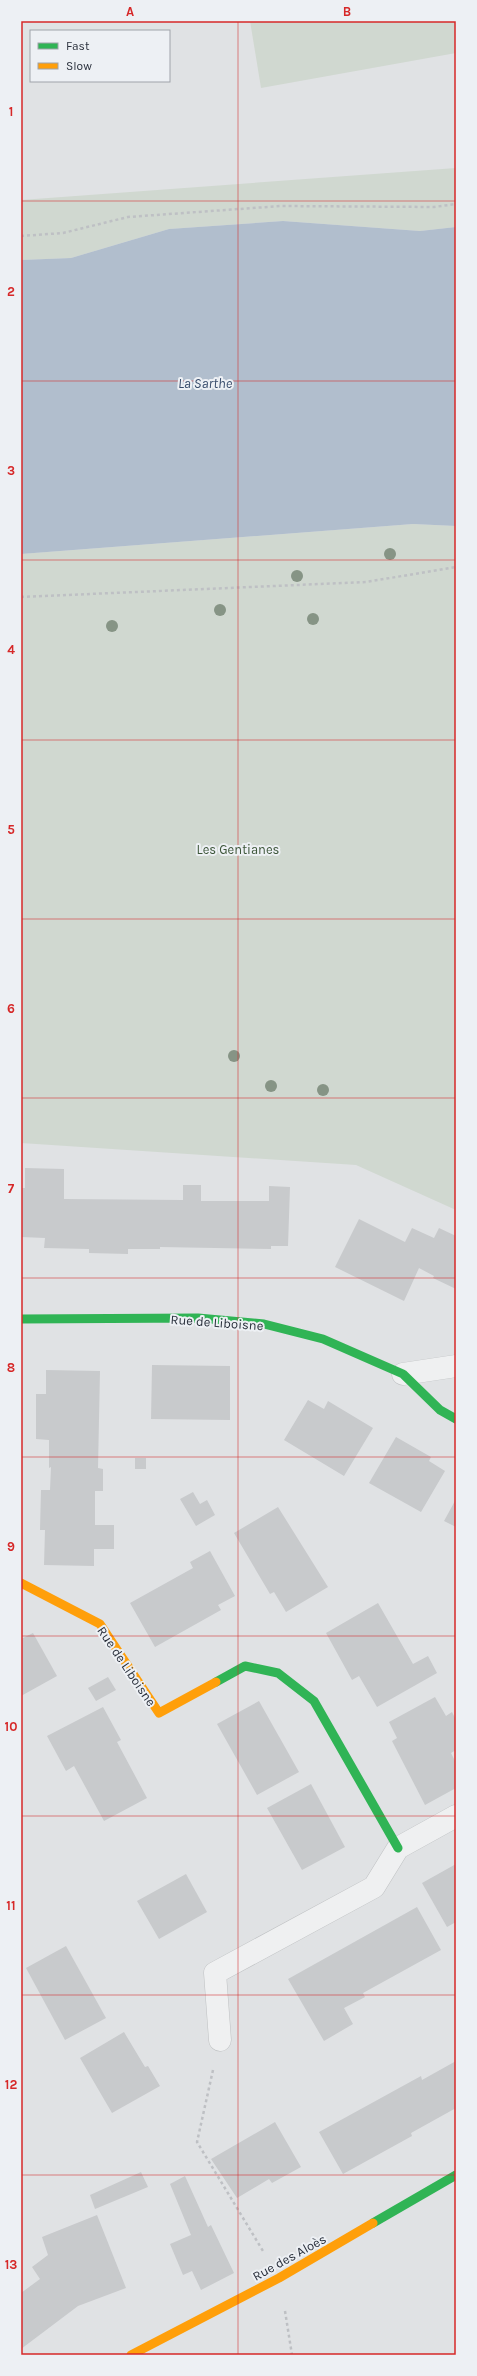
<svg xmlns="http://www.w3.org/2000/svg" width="477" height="2376" viewBox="0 0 477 2376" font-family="Karla,sans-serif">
<rect width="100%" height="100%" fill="#e0e2e4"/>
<g fill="#d0d8d0">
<path d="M250,21h205l1,32 -195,35z"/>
<path d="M456,168v59l-36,4 -137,-10 -114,8 -98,29 -50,2v-60z"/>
<path d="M413,524l43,2v684l-100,-45 -335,-22v-589z"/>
</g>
<path fill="#b1becd" d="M283,221l137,10 36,-4v299l-43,-2 -392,30v-294l50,-2 98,-29z"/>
<g fill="#c8cacc">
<path d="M25,1168l39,1v30l119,1v-15h18v16h68v-15l21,1 -2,59h-17v3l-111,-2v2h-32v5l-39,-1v-4l-45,-1 1,-10 -24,-1v-49h4z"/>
<path d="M359,1219l46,23 7,-14 22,10 5,-10 17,8v53l-23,-11 1,-2 -15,-8 -15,33 -69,-34z"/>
<path d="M152,1365l78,1v54l-79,-1z"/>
<path d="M46,1370l54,1 -2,97 5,1v22h-8v34h19v24h-20v17l-50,-1 1,-35h-5l1,-40h9l1,-23 -2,1v-28l-13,-1v-45h10z"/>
<path d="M308,1400l16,9 4,-8 45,27 -29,48 -60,-36z"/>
<path d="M396,1437l35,20 -2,4 16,10 -24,41 -52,-29z"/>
<rect x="135" y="1458" width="11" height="11"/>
<path d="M193,1492l7,12 7,-4 8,15 -19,11 -16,-27z"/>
<path d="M456,1499v28l-12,-6z"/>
<path d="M278,1507l50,80 -42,25 -12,-20 -4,2 -36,-61z"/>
<path d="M210,1551l25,45 -17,9 3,5 -66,37 -25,-44 63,-35 -3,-6z"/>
<path d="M378,1603l35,61 15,-8 9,17 -60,34 -18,-31 -7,4 -26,-47z"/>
<path d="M33,1633l24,43 -36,20v-57z"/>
<path d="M108,1677l8,13 -20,11 -8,-13z"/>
<path d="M435,1697l11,19 6,-4 4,8v30l-5,3 5,10v25l-31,17 -33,-64 5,-3 -8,-16z"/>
<path d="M259,1701l40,71 -42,23 -40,-71z"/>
<path d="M103,1707l18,33 -4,2 30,56 -43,23 -30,-55 -8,5 -19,-35z"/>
<path d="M311,1784l34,63 -43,23 -35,-62z"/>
<path d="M456,1864v58l-9,5 -25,-44z"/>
<path d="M186,1874l21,38 -48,27 -22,-38z"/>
<path d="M417,1907l24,43 -78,43 2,4 -21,11 9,16 -29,17 -36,-62z"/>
<path d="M66,1946l40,72 -41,22 -39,-72z"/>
<path d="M124,2032l21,35 3,-1 12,20 -48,27 -32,-55z"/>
<path d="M456,2061v47l-45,25 1,3 -69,38 -24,-42 102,-56 1,4z"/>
<path d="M275,2122l26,45 -29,16 -3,-4 -32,19 -26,-39z"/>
<path d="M141,2172l7,15 -53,22 -5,-14z"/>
<path d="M185,2176l23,51 3,-2 23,48 -33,17 -9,-19 -9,4 -13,-31 21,-9 -21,-51z"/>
<path d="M97,2215l29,73 -48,18 -57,43v-56l19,-14 -8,-12 16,-12 -6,-18z"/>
</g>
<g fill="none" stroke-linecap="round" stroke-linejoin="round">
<defs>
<g id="street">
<path d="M403,1374l53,-8"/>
<path d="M220,2040l-5,-67 159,-86 24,-39 58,-32"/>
</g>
</defs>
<use href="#street" stroke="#bec0c2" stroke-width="23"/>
<g stroke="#bec0c4" stroke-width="2.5" stroke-dasharray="3 3" stroke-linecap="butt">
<path d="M21,236l42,-3 65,-16 153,-11 153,1 22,-3"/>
<path d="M21,597l345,-15 90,-15"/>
<path d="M213,2070l-16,72 66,109"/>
<path d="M285,2311l7,44"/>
</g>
<use href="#street" stroke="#eff0f1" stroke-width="22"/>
<g stroke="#30b455" stroke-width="9">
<path d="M21,1319l177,-1 66,6 59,15 80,35 37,36 16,9"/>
<path d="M216,1682l29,-16 33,7 36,28 84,147"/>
<path d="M373,2223l83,-48"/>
</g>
<g stroke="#ff9f0a" stroke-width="9">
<path d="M21,1583l79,41 59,89 57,-31"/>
<path d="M131,2355l148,-77 94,-55"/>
</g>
</g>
<g fill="#869485">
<circle cx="390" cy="554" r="6"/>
<circle cx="297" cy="576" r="6"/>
<circle cx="220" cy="610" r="6"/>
<circle cx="313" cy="619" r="6"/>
<circle cx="112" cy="626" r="6"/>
<circle cx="234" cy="1056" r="6"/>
<circle cx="271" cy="1086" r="6"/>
<circle cx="323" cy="1090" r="6"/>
</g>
<path fill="none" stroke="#d62828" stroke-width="1" stroke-opacity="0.55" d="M238,21v2334M21,201h435M21,381h435M21,560h435M21,740h435M21,919h435M21,1098h435M21,1278h435M21,1457h435M21,1636h435M21,1816h435M21,1995h435M21,2175h435"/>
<g text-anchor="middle" stroke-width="4" stroke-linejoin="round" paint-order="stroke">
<g font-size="13" fill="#3c5538" stroke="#edf0f4">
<text x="238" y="854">Les Gentianes</text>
</g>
<g font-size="13" fill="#292f3b" stroke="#edf0f4">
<text transform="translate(217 1322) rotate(4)" y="5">Rue de Liboisne</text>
<text transform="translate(127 1666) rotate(56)" y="5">Rue de Liboisne</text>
<text transform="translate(289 2257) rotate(-29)" y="5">Rue des Aloès</text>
</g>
<g font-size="14" font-style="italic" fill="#384c6b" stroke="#edf0f4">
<text x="205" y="388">La Sarthe</text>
</g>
</g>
<rect width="477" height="2376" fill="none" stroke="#edf0f4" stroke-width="44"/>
<rect x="30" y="30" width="140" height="52" fill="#edf0f4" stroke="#9fa3aa"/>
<rect x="38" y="43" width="20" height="6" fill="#30b455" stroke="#9fa3aa"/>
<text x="66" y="50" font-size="12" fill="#292f3b">Fast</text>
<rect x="38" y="63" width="20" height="6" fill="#ff9f0a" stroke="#9fa3aa"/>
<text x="66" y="70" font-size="12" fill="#292f3b">Slow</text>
<rect x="22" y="22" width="433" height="2332" fill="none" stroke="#d62828" stroke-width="1.5"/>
<g font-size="13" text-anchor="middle" font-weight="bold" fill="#d62828">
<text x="130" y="16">A</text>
<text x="347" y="16">B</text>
<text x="11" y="116">1</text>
<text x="11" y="296">2</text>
<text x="11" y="475">3</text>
<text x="11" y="654">4</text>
<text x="11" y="834">5</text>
<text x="11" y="1013">6</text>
<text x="11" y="1193">7</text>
<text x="11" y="1372">8</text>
<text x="11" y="1551">9</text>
<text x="11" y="1731">10</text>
<text x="11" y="1910">11</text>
<text x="11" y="2089">12</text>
<text x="11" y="2269">13</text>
</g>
</svg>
